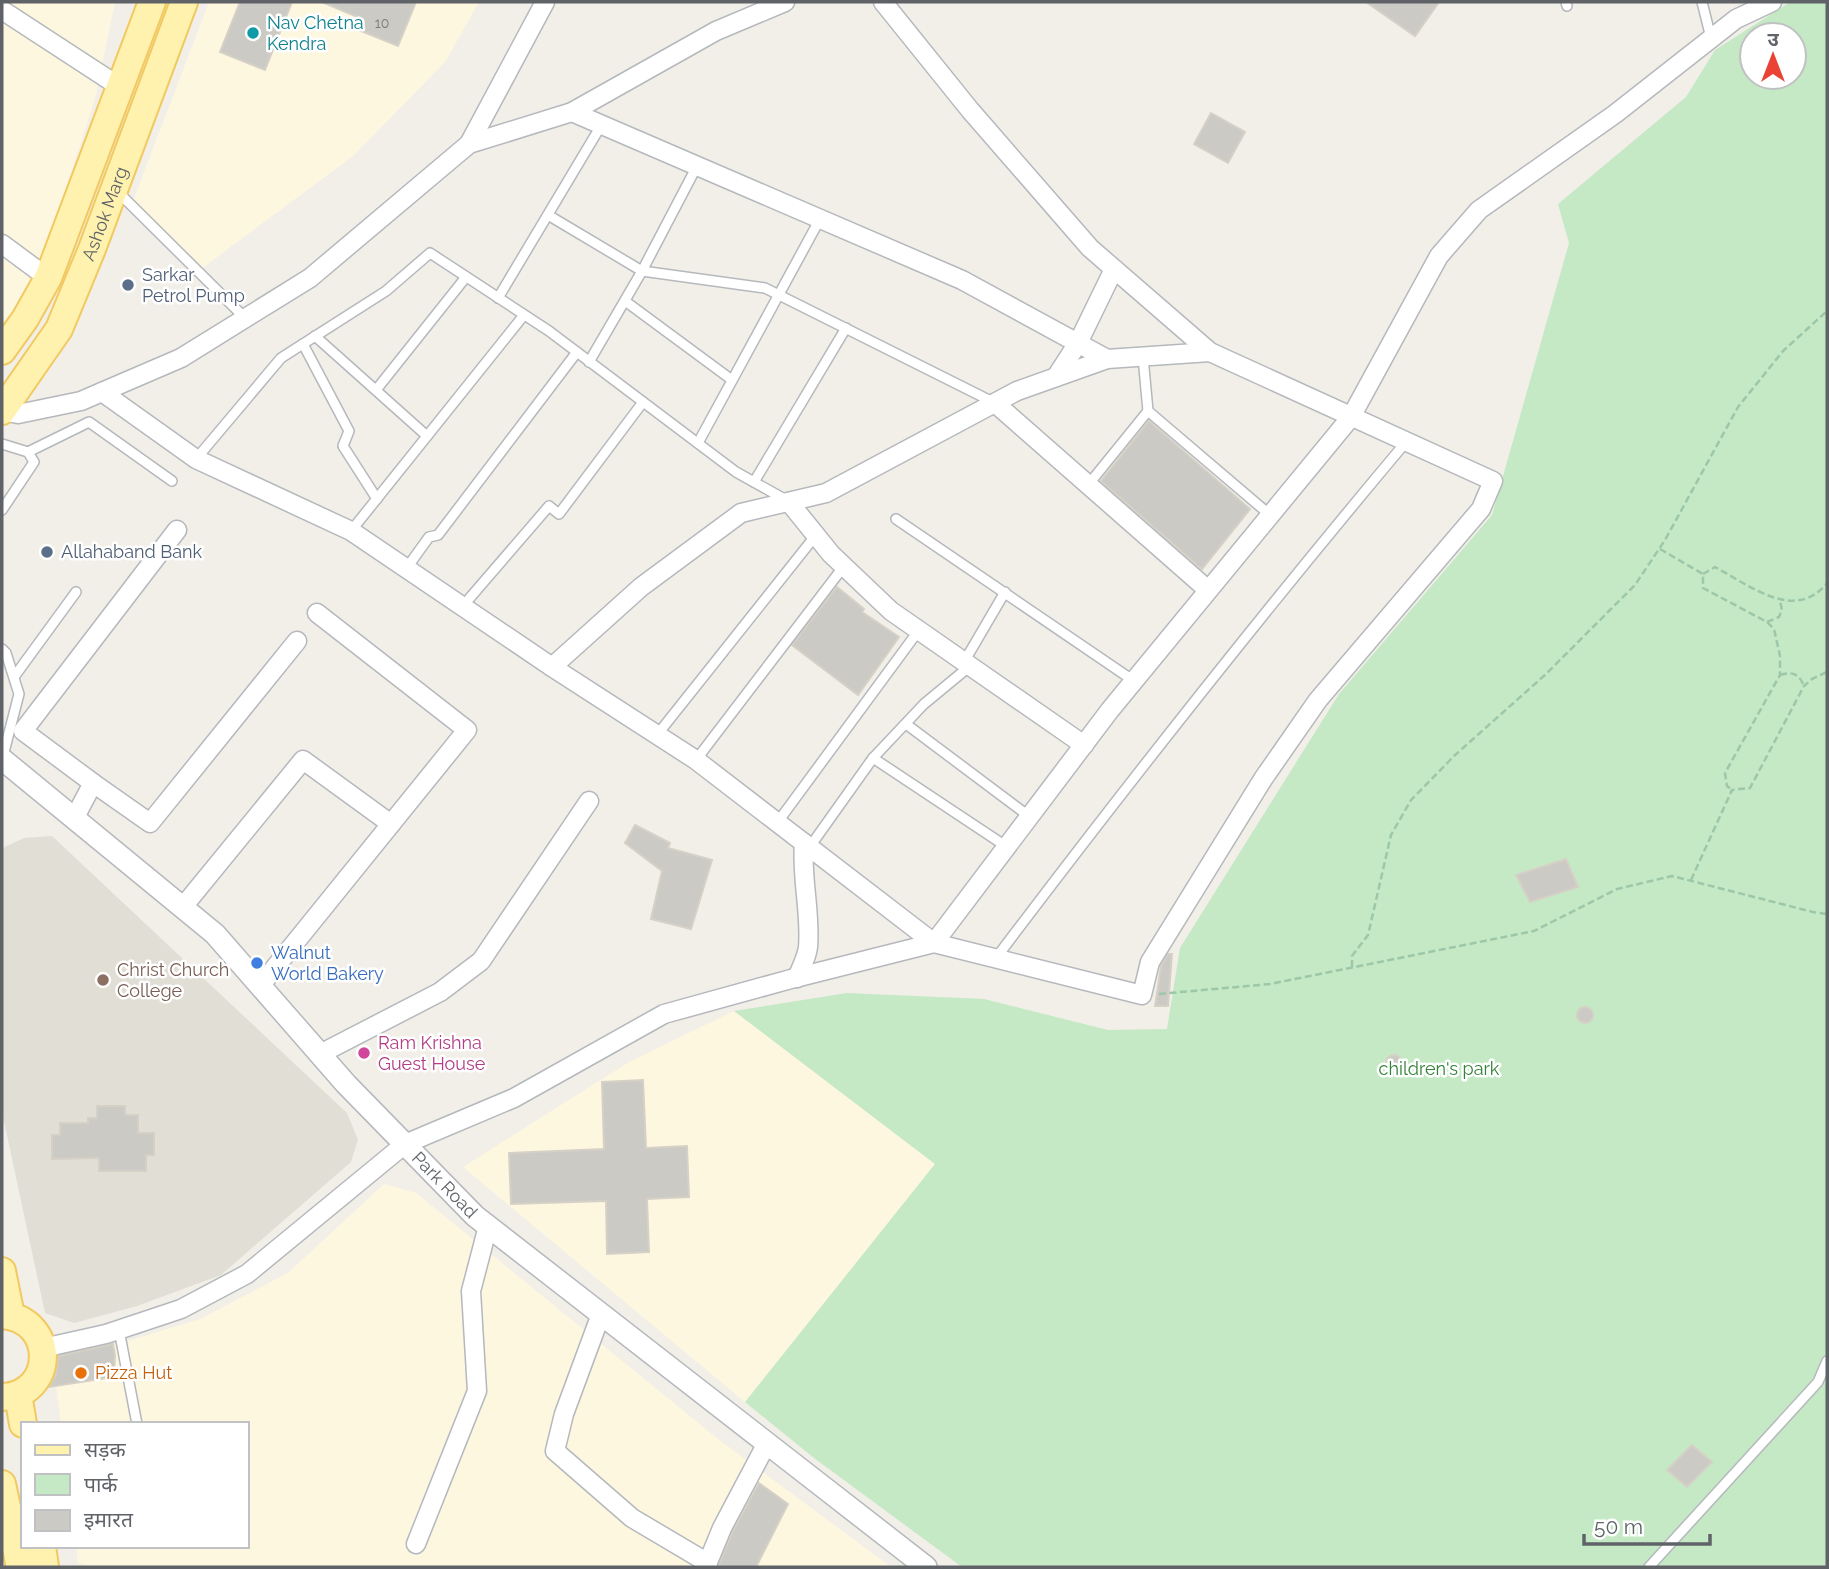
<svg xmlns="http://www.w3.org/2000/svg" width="1829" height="1569" viewBox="0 0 1829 1569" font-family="Raleway,'Noto Sans Devanagari',sans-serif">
<rect width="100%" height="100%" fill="#f1efe8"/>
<g fill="#fef7e0">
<path d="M2,2h113l-20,97 -67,206 -26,34z"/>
<path d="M209,2h270l-34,60 -92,94 -152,113 -68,-68z"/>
<path d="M734,1011l201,153 -190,238 -282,-235 166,-105z"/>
<path d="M384,1184l32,9 302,246 173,128h-802l-11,-4 -2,-17h171v-122h-186l-8,-60 147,-45 88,-46z"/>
</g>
<path fill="#e1ded6" d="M52,836l295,277 11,27 -7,22 -130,113 -84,31 -63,17 -29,-10 -43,-201v-264l22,-10z"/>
<path fill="#c5e8c5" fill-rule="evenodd" d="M1790,2h37v1565h-865l-148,-109 -69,-56 190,-238 -201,-153 113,-18 137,6 124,31 59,-1 13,-81 159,-254 153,-179 77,-272 -11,-39 128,-107 29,-47zM1752,35h42v42h-42z"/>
<g fill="#cccac5" stroke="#d6d1c6" stroke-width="2">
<path d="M240,2h52l-27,68 -45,-18z"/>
<path d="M322,2h94l-18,44 -42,-17 4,-11z"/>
<path d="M1366,2h73l-24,34z"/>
<path d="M1211,113l34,19 -17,31 -34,-19z"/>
<path d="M1149,421l101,88 -48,60 -101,-88z"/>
<path d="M837,587l27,22 -2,3 37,25 -41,58 -66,-50z"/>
<path d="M635,825l35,18 -2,5 44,12 -21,69 -40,-10 11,-48 -37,-28z"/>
<path d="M1566,859l12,28 -48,15 -14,-27z"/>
<path d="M1168,954h4l-4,52h-13l6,-40z"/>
<circle cx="1585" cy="1015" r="8"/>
<circle cx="1394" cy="1063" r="8"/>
<path d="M643,1080l3,68 41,-2 2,51 -42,2 2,53 -42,2 -1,-53 -95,3 -2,-51 95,-4 -2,-67z"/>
<path d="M97,1106h28v9h13v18h16v22h-8v16h-47v-13l-47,1v-24h8v-12h28v-5h9z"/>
<path d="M113,1344l2,11 -1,22 -65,10 7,-12 2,-19z"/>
<path d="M1692,1445l20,17 -25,25 -20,-17z"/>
<path d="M759,1483l29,21 -32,63h-38l14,-34z"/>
</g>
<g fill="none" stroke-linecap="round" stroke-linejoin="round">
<defs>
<g id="service">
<path d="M1566,2l1,4"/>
<path d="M1702,2l9,36"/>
<path d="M118,192l127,126"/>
<path d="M548,215l94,56 123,17 230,115"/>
<path d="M498,298l104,-174"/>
<path d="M625,301l107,79"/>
<path d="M315,336l112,100"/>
<path d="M303,344l46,87 -6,15 34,53"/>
<path d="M589,362l53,-91 55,-105"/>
<path d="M376,390l90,-113"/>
<path d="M1148,411l122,104"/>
<path d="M698,443l122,-224"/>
<path d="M2,444l26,8 6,10 -32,48"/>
<path d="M28,452l61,-30 83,59"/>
<path d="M196,459l85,-101 105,-67 44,-38 119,78 187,141 52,29"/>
<path d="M754,482l92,-154"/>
<path d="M1088,485l60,-74 -5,-54"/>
<path d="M896,519l238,162"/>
<path d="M351,531l173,-216"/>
<path d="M406,569l23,-32 9,-2 139,-183"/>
<path d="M462,607l87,-101 10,8 84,-112"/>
<path d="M2,649l4,4 13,41 -17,66"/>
<path d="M964,662l41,-70"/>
<path d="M14,677l62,-85"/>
<path d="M906,724l124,93"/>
<path d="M657,735l159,-200"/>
<path d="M873,758l134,89"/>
<path d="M696,760l148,-194"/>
<path d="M777,823l142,-193"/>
<path d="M809,848l64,-90 51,-54 46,-38"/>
<path d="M996,958c133,-176 268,-347 410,-516"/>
<path d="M119,1330l18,94"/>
<path d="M1649,1567l169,-185 9,-21"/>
</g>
<g id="minor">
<path d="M2,10l118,77"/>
<path d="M572,112l390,168 145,79"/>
<path d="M469,144l76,-142"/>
<path d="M2,244l46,34"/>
<path d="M1056,377l22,-34 36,-74"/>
<path d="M102,392l94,67 155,72 201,136 144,93 238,183 176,-233 241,-293 88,-161 40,-46 136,-96 121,-95 36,-17"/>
<path d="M995,403l213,187"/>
<path d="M2,411l16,3 63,-13 100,-43 129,-80 159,-134 103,-32 144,-81 69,-29"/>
<path d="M789,502l42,52 60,57 193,134"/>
<path d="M552,667l89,-80 100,-74 85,-20 191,-102 90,-32 103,-7"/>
<path d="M93,783l57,40 147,-182"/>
<path d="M74,819l19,-36 -70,-52 154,-201"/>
<path d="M182,908l121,-148 88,64"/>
<path d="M797,978c4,-10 10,-21 11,-31 3,-35 -7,-69 -4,-104"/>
<path d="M260,986l207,-256 -150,-117"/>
<path d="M320,1054l120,-62 41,-31 108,-160"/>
<path d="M601,1314l-37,100 -9,37 77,67 76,45"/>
<path d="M43,1348l63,-14 75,-25 66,-35 158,-130 109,-46 150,-84 127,-35 143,-36 208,52 8,-33 113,-183 55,-79 163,-191 12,-28 -283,-129 -120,-104 -120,-138 -87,-108"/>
<path d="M416,1544l61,-153 -6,-100 17,-65"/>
<path d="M706,1567l16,-39 45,-85"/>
</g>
<g id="tertiary">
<path id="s1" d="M2,759l213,175 131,150 129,132 451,351"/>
</g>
<g id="primary">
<path d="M2,351l23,-32 23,-41 104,-276"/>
<path id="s2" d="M2,411l57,-82 33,-80 92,-247"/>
<path d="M2,1271l9,45"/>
<path d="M2,1315c55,4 54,80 0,82"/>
<path d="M18,1394l5,30"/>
<path d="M2,1484l18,83"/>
<path d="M42,1546l3,21"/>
</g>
</defs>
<use href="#service" stroke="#b5b8bc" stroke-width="12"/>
<use href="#minor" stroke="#b5b8bc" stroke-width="21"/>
<use href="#tertiary" stroke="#b5b8bc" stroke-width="24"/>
<use href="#primary" stroke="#f2c960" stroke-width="30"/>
<g stroke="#9cc7a9" stroke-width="2.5" stroke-dasharray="7 3.5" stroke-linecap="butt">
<path d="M1660,549l43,25v14l64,34 7,7 6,27v19l-55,98 2,13 5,4"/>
<path d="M1703,574l12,-7c34,18 80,56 112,16"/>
<path d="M1767,622l12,-5 3,-7 -2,-9"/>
<path d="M1780,675c13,-4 19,-1 24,11"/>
<path d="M1691,880l41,-90 18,-2 54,-102 8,-7 15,-7"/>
<path d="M1352,967v-11l16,-21 23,-100 20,-35 43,-44 91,-81 90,-90 30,-45 73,-133 45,-56 44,-40"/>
<path d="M1159,994l111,-10 264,-53 83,-42 55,-13 141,36 14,2"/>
</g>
<use href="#service" stroke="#fff" stroke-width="9"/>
<use href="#minor" stroke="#fff" stroke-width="18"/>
<use href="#tertiary" stroke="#fff" stroke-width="21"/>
<use href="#primary" stroke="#fff2af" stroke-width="26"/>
</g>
<circle fill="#0f9aa8" stroke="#fff" stroke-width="2.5" cx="253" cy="33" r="7"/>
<g fill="#5c6f8a" stroke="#fff" stroke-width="2.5">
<circle cx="128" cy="285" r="7"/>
<circle cx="47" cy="552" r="7"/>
</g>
<circle fill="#3f7fe0" stroke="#fff" stroke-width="2.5" cx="257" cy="963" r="7"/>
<circle fill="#8d6e63" stroke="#fff" stroke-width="2.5" cx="103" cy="980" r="7"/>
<circle fill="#d1479c" stroke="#fff" stroke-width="2.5" cx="364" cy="1053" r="7"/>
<circle fill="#e8710a" stroke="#fff" stroke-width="2.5" cx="81" cy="1373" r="7"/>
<g text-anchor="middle" stroke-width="5" stroke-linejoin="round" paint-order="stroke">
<g font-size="14" fill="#7a7d7f">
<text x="382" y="28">10</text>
</g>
<g font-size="18" fill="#0d838f" stroke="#fff" text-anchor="start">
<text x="267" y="29">Nav Chetna<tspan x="267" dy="21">Kendra</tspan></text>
</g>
<g font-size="18" fill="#5f6368" stroke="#fff">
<text dy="6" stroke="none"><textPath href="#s2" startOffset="224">Ashok Marg</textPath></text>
<text dy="6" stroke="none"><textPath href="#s1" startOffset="616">Park Road</textPath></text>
</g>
<g font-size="18" fill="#4e5e75" stroke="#fff" text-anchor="start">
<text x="142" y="281">Sarkar<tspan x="142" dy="21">Petrol Pump</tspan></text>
<text x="61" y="558">Allahaband Bank</text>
</g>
<g font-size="18" fill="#366cbe" stroke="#fff" text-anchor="start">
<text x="271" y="959">Walnut<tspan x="271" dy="21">World Bakery</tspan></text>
</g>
<g font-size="18" fill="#785e54" stroke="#fff" text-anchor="start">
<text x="117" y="976">Christ Church<tspan x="117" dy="21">College</tspan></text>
</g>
<g font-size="18" fill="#b23c85" stroke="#fff" text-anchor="start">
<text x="378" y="1049">Ram Krishna<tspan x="378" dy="21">Guest House</tspan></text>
</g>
<g font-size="18" fill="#348238" stroke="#fff">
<text x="1439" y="1075">children's park</text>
</g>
<g font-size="18" fill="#c56008" stroke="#fff" text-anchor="start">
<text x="95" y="1379">Pizza Hut</text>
</g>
</g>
<rect width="1829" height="1569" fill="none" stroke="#5f6368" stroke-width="7"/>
<rect x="21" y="1422" width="228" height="126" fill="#ffffff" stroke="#bfc1c3" stroke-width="2"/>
<rect x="35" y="1445" width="35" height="10" fill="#fff2af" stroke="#bfc1c3" stroke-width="2"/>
<text x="84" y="1457" font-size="21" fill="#5f6368">सड़क</text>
<rect x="35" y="1474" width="35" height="21" fill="#c5e8c5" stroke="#bfc1c3" stroke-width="2"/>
<text x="84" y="1492" font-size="21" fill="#5f6368">पार्क</text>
<rect x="35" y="1510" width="35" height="21" fill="#cccac5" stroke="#bfc1c3" stroke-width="2"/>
<text x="84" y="1527" font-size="21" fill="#5f6368">इमारत</text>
<g transform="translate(1773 56)"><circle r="33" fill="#ffffff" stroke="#bfc1c3" stroke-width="2"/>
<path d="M0-5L12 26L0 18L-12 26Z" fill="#ea4335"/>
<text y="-10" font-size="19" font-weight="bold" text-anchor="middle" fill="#5f6368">उ</text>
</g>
<path d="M1584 1534v10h126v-10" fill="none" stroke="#5f6368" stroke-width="3.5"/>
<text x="1594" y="1534" font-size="21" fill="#5f6368" stroke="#ffffff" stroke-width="5" paint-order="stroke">50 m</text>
</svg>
